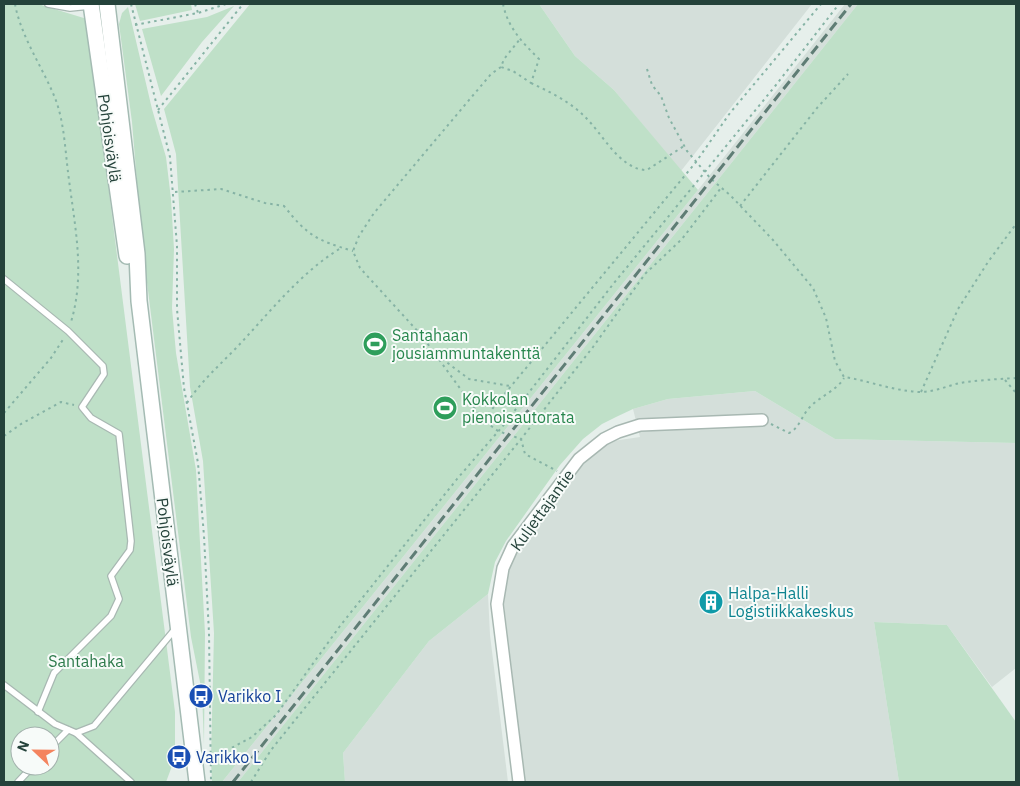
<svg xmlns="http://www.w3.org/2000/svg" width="1020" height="786" viewBox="0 0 1020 786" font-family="'IBM Plex Sans',sans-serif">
<rect width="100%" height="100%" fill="#e6efeb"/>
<g fill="#d4dfda">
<path d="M539,4h273l-131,167 -67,-81 -39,-34z"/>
<path d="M845,4h13l-620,778h-16l476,-592z"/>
<path d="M755,391l80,48 181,4v225l-24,19 -45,-62 -73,-3 25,160h-374l-21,-178 4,-34 6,-15 62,-82 21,-23 16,-9 27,-4 -7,-28 35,-10z"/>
<path d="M488,594l2,41 18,147h-163l-2,-29 86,-112z"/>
</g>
<g fill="#bfe0c8" fill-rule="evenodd">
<path d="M4,4h34l49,15 88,693v46l-9,24h-162zM20,736h30v30h-30z"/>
<path d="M135,4h56l1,6 -52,11z"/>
<path d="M250,4h289l36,52 39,34 84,100 -476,592h-10l-1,-22 3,-127 -11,-172 -13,-74 -14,-233 -12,-45z"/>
<path d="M858,4h158v439l-181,-4 -80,-48 -87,8 -35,10 -17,8 -14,7 -19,15 -23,26 -54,76 -11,21 -7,32 -59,47 -86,112 2,29h-107z"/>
<path d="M234,6l-32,36 -41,54 -19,-67 65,-12z"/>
<path d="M128,7l24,102 14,48 5,42 3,50 -2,59 4,45 20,117 9,163 -1,112 -2,-53 -11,-55 -49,-395 -10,-120 -13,-98 3,-11z"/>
<path d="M874,622l73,3 69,97v60h-117z"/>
</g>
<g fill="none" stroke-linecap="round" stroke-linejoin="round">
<defs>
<g id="service">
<path d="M48,4l22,4 20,-2"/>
<path d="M4,279l64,52 35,35 1,8 -22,33 9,11 28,16 12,107 -1,9 -19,26 8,23 -8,17 -57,57 -16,39"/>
<path d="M4,685l51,39 21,9 18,-7 82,-98"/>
<path d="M76,733l55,49"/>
<path d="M50,748l18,-18"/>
<path d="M18,782l15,-16"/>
</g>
<path id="minor" d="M519,782l-22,-178 6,-36 10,-22 66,-87 25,-20 14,-7 22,-7 122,-5"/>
<g id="secondary">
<path d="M91,4l36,252"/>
<path d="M107,4l30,250 2,47 58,481"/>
</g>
</defs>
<use href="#service" stroke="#a8b8b2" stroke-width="8"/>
<use href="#minor" stroke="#a8b8b2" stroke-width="14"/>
<use href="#secondary" stroke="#a4bbb3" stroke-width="18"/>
<g stroke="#86b3a5" stroke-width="2" stroke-dasharray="2.5 4" stroke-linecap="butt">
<path d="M15,4c6,33 27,62 40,94 9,23 10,50 13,74 6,51 18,100 3,150"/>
<path d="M131,4l39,153 7,89v63l7,79 14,75 6,73 5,97 2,149"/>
<path d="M195,4l3,9"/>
<path d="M503,4c5,24 19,38 36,55l-8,24 -18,-12 -12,-4 3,-8 16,-20"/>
<path d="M135,25l63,-12 28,-9"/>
<path d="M501,67l-10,7 -117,139 -15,23 -6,15 7,17 62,68 61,84 15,11 23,8 4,15 32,17"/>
<path d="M647,69l5,16 9,11 8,22 18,33 24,28 19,16 43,45 40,48 13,30 9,43 9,16c26,4 49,14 76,15 17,0 30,-8 46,-10 16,-2 33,-3 50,-4"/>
<path d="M531,83c19,9 38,18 53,33 18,16 35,54 63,54l37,-24"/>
<path d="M158,110l85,-106"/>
<path d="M175,192l46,-3 44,14 19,3c24,30 32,34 69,45"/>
<path d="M740,206l77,-98 31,-34"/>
<path d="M437,355l32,24 41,7"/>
<path d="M1005,380l11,13"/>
<path d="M921,392l37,-83 30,-47 28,-38"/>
<path d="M187,403c14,-22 33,-38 51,-57 32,-34 63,-74 103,-98"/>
<path d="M4,413l47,-55 13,-20"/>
<path d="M484,419l212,-257 34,-49 91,-109"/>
<path d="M771,424l18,9c11,-5 13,-19 22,-27 10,-10 26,-16 33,-28"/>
<path d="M4,436l17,-12 40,-22 13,3"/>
<path d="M209,760l43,-23 24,-22 64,-89 117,-147 45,-52 112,-144 162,-198 63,-81"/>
<path d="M251,782l20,-32 250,-311 72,-92 52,-73 37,-35 39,-51"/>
</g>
<use href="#service" stroke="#fff" stroke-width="5.5"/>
<use href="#minor" stroke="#fff" stroke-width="11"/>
<use href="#secondary" stroke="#fff" stroke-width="15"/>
<path stroke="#5f7d75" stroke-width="3" stroke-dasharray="10 5" stroke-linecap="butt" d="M233,782l618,-778"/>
</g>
<defs>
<symbol id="stadium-disc" viewBox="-11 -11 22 22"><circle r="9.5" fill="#2e9e5b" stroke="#f7fbf9"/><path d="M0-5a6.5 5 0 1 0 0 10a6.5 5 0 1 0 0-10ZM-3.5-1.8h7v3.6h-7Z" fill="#fff"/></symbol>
<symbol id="building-disc" viewBox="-11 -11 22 22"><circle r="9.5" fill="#0f9aa8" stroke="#f7fbf9"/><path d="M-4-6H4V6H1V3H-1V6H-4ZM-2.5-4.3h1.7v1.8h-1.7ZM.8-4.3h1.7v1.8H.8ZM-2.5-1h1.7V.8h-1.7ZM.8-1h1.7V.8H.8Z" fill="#fff"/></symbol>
<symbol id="bus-disc" viewBox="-11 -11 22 22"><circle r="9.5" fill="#1a4fb4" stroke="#f7fbf9"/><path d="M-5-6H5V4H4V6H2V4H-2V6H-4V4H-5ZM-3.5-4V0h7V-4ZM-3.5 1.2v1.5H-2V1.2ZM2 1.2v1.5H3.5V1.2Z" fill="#fff"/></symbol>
</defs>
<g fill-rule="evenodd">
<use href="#stadium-disc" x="361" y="330" width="28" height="28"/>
<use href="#stadium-disc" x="431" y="394" width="28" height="28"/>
<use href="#building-disc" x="697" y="588" width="28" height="28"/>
<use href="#bus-disc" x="187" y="682" width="28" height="28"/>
<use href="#bus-disc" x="165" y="743" width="28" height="28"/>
</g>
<g text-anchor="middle" stroke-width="4" stroke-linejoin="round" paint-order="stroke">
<g font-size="16" fill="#24423a" stroke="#f7fbf9">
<text transform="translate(110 138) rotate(82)" y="6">Pohjoisväylä</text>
<text transform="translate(542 510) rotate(-54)" y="6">Kuljettajantie</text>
<text transform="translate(168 542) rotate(83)" y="6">Pohjoisväylä</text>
</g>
<g font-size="16" fill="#27864d" stroke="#f7fbf9" text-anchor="start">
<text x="392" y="341">Santahaan<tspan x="392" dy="18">jousiammuntakenttä</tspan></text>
<text x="462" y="405">Kokkolan<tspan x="462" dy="18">pienoisautorata</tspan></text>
</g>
<g font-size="16" fill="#0d838f" stroke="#f7fbf9" text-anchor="start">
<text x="728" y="599">Halpa-Halli<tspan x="728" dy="18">Logistiikkakeskus</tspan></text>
</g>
<g font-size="16" fill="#2d7a4b" stroke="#f7fbf9">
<text x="86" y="667">Santahaka</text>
</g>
<g font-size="16" fill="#164399" stroke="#f7fbf9" text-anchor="start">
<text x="218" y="702">Varikko I</text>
<text x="196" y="763">Varikko L</text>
</g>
</g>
<rect width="1020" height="786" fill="none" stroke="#24423a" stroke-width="10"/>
<g transform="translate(35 751) rotate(292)"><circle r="24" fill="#f7fbf9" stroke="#a3b1ad"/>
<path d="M0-4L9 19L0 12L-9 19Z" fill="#f4845f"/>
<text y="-8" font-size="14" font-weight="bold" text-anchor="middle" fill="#24423a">N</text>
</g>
</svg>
